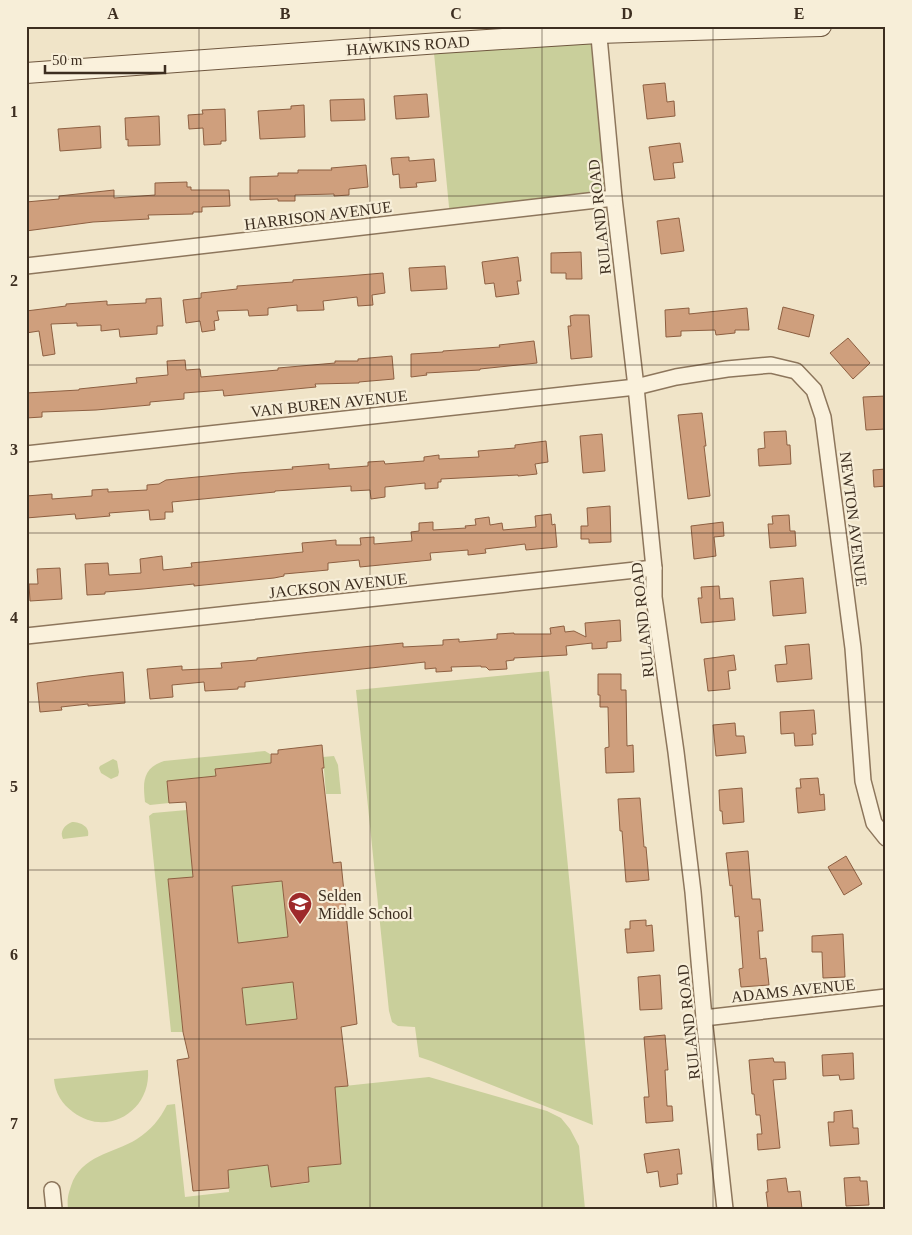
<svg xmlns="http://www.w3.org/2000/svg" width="912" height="1235" viewBox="0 0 912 1235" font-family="Georgia,serif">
<rect width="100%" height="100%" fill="#f0e4c8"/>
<g fill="#c9cf9b">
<path d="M598,33l16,165 -164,19 -17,-174z"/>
<path d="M549,671l44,454 -162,-64 -12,-4 -4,-30 -17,-1 -6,-4 -3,-11 -33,-321z"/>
<path d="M265,751l5,3 1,9 -55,6v7l-49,5 2,22 -19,2 -5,-3c-2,-19 -3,-34 19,-41z"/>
<path d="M334,756l4,9 3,29h-15l-3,-37z"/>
<path d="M113,759l4,2 2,11 -1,4 -7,3 -10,-6 -2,-5 1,-2z"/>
<path d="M187,810l6,67 -25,3 15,152h-12l-22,-216 4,-3z"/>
<path d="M72,822c9,0 18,5 16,14l-25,3c-4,-8 2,-14 9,-17z"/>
<path d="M282,881l6,56 -50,6 -6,-57z"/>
<path d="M293,982l4,37 -51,6 -4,-37z"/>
<path d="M148,1070c3,41 -41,68 -75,42 -11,-8 -18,-19 -19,-33z"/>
<path d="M429,1077l118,34 14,7 9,11 9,17 6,63h-517c-1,-10 0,-14 3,-23 10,-31 42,-32 66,-47 14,-9 23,-20 30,-34l8,-1 10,93 44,-5 -1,-22 40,-5 3,22 38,-4 -1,-16 33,-3 -6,-77z"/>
</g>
<g fill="#cf9f7d" stroke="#8d5f41" fill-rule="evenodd">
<path d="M665,83l2,19 7,-1 1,15 -28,3 -4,-34z"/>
<path d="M427,94l2,23 -33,2 -2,-23z"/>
<path d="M364,99l1,21 -34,1 -1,-21z"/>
<path d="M304,105l1,32 -45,2 -2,-28 33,-2v-3z"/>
<path d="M225,109l1,32h-5v3l-17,1 -1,-17 -14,1 -1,-14 15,-1 -1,-4z"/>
<path d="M159,116l1,29 -32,1v-7l-2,1 -1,-22z"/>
<path d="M100,126l1,22 -41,3 -2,-22z"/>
<path d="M680,143l3,19 -10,1 2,15 -21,2 -5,-33z"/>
<path d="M409,157v4l25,-2 2,22 -20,2 1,4 -17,1 -1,-14 -6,1 -2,-17z"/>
<path d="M366,165l2,22 -19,2v6l-15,1v-2l-39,1v6h-17v-2l-28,1v-23l28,-1v-3h20v-3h34l-1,-2z"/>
<path d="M187,182v5h4v3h38l1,16 -28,1v5h-9v2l-45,1 1,4 -56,3 -67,9v-29l33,-3v-3l55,-6v8l41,-3v-12z"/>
<path d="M679,218l5,33 -23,3 -4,-33z"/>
<path d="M581,252l1,27h-16v-6h-15v-20z"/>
<path d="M518,257l3,24h-4l2,13 -23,3 -2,-14 -9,1 -3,-22z"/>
<path d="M445,266l2,23 -36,2 -2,-23z"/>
<path d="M383,273l2,20 -13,2 1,10 -15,1 -1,-9 -34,4 1,9 -27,1v-6l-29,3v7l-19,1 -1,-6 -31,1 2,9 -5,1 1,9 -13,2 -2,-11 -14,2 -3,-23 18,-2v-5l36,-4v-3l56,-4v-2l55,-4z"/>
<path d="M161,298l2,28h-6v8l-37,3 -1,-8 -18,2v-6l-24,1v-3l-26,1 4,30 -12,2 -4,-25 -13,2v-22l40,-5v-2l41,-3v4l39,-2v-4z"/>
<path d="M783,307l31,8 -5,22 -31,-8z"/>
<path d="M689,308v6l58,-6 2,22h-14v3l-19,2 -1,-5 -34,1v5l-15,1 -1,-27z"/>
<path d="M574,315h15l3,42 -21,2 -3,-33h3l-1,-10z"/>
<path d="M848,338l22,25 -17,16 -23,-26z"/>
<path d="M534,341l3,22 -57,6v1l-54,3 1,2 -16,2v-23l32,-2v-1l57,-4 -1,-2z"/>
<path d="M392,356l2,23 -35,3v1l-44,1 1,3 -92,9 -1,-6 -39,3v6l-34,3v3l-54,5 -54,2v5l-16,1v-25l53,-3v-1l58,-6 -1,-5 32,-3 -1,-14 18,-1 1,10 14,-1 1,8 77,-7v-2l57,-5v-2h23v-2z"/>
<path d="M886,396v33l-20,1 -3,-33z"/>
<path d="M702,413l4,33h-2l6,50 -22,3 -10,-84z"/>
<path d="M786,431l1,14h3l1,19 -32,2 -1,-17 7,-1 -1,-16z"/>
<path d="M602,434l3,37 -22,2 -3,-37z"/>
<path d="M546,441l2,21 -13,2 2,10 -19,2v-1l-77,4v3h-3v6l-13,1v-6l-40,4v10l-14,2 -1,-9 -19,1v-5l-76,5v1l-103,10 1,10h-8v7l-15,1 -1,-10 -40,3 1,3 -34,3 -1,-5 -49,4v-22l26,-2v5l40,-3v-6l16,-1v3l39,-2v-5l12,-1 7,-4 72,-7 55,-4 -1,-2 37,-3v5l39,-3v-4l16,-1 1,3 39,-3v-4l15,-2v4l40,-2 -1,-6 37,-3v-3z"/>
<path d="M886,469v17l-12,1 -1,-17z"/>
<path d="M610,506l1,36 -22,1v-4h-8v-13h7l-1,-18z"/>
<path d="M551,514l1,11 3,-1 2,23 -31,3 -1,-6 -40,5 1,4 -18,2v-5l-38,3 1,7 -71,7 -1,-7 -31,3v7l-44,4v2l-10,2 -80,8v-2l-51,5 -38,3v2l-18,1 -2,-31 23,-1 1,12 32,-2 -1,-14 22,-3 1,14 29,-3 -1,-4 112,-11 -1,-9 34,-3v5h25l-1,-7 14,-1v7l38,-3 -1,-9 8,-1v-8l14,-1v8l33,-2 -1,-2 11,-1 -1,-6 14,-2 1,8 12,-2 1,7 33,-3 -1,-11z"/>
<path d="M789,515l1,16h5l1,15 -26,2 -2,-24h5l-1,-8z"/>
<path d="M723,522l1,14 -10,1 2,19 -22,3 -3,-33z"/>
<path d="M60,568l2,31 -32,2 -1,-17h9l-1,-15z"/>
<path d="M803,578l3,35 -33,3 -3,-35z"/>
<path d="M719,586l1,13 13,-1 2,22 -34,3 -3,-25h4l-1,-11z"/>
<path d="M620,620l1,21 -14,1v6l-15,1v-6l-26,3 1,9 -53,3v2l-8,1 1,8 -18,1 -3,-3h-5v-1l-30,1 1,4 -16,1v-4l-11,1v-7l-180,20v5h-7v2l-33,2 -1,-9 -32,3 1,12 -23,2 -3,-30 35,-3v4l40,-2 -1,-5 36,-3v-2l54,-6 92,-9v4l40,-2v-5l16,-1v3l38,-3v-5l17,-1v1h37l-1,-6 14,-2 1,6 9,-1 12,6 -1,-14z"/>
<path d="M809,644l3,35 -35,3 -2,-17 12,-1 -2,-18z"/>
<path d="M734,655l2,15 -8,1 2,18 -22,2 -4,-32z"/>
<path d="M123,672l2,31 -37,3v-2l-27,3 1,3 -22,2 -3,-29 51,-7z"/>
<path d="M598,674h23v16h5l1,56 6,-1 1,27 -28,1 -1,-25 4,-1 -1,-40h-8v-12h-2z"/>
<path d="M814,710l2,24h-4l1,11 -18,1 -1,-13 -13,1 -1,-22z"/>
<path d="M735,723l1,13h8l2,17 -30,3 -3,-31z"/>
<path d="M322,745l2,23h-2l11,95 8,-1 16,162 -16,3 7,59 -13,1 6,77 -33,3 1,15 -38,5 -3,-22 -40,5 1,18 -36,3 -16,-131 12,-2 -6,-26 -15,-153 25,-2 -7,-75 -17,1 -2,-22 49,-5 -1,-7 56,-6v-9h7v-4zM282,881l6,56 -50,6 -6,-57zM293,982l4,37 -51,6 -4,-37z"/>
<path d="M818,778l2,17 4,-1 1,16 -27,3 -2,-25h5l-1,-9z"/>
<path d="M742,788l2,34 -21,2 -1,-13h-2l-1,-21z"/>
<path d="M640,798l4,49h2l3,33 -23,2 -4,-51h-2l-2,-32z"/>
<path d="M748,851l4,48h8l3,32h-5l2,28 6,-1 3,27 -28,2 -2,-18 4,-1 -4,-52 -4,1 -3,-32 -2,1 -4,-33z"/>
<path d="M846,856l16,28 -18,11 -16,-28z"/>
<path d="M646,920v6l6,-1 2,26 -27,2 -2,-24h5v-8z"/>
<path d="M843,934l2,43 -22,1 -1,-26h-10v-16z"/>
<path d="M660,975l2,34 -22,1 -2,-33z"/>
<path d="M665,1035l3,35h-3l2,36h5l1,15 -27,2 -2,-26h5l-5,-60z"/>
<path d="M853,1053l1,26 -14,1 -1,-5 -16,1 -1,-21z"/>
<path d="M773,1058l1,4h11l1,17 -13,1 7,68 -22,2 -1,-16h5l-2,-19h-4l-2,-21h-2l-3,-34z"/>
<path d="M852,1110l1,18h5l1,16 -29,2 -2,-24h6v-10z"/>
<path d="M679,1149l3,25h-5l1,10 -18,3 -2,-16 -11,2 -3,-19z"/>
<path d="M860,1177v4h7l2,24 -23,1 -2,-28z"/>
<path d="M786,1178l2,14 12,-1 2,18h-34l-2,-17h2l-1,-12z"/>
</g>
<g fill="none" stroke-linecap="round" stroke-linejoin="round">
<defs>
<g id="street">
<path d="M598,26l16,172 22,189 18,181v29l22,155 17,140 11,126 21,191"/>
<path d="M26,266l588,-68"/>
<path d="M26,454l610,-67 40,-10 51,-8 44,-4 25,6 18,19 9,27 30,231 10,133 11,42 12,15"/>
<path d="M26,636l628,-68"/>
<path d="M704,1018l182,-21"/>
<path d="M52,1190l2,19"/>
</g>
<path id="secondary" d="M26,73l414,-30 158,-10 223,-7"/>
</defs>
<use href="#street" stroke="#8d765c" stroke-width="18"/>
<use href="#secondary" stroke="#6f573f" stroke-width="22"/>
<use href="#street" stroke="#faf1dc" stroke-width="15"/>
<use href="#secondary" stroke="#faf1dc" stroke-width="20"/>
</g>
<path fill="none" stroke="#3d2e20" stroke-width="1" stroke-opacity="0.55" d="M199,26v1183M370,26v1183M542,26v1183M713,26v1183M26,196h860M26,365h860M26,533h860M26,702h860M26,870h860M26,1039h860"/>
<defs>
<symbol id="school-pin" viewBox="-11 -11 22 30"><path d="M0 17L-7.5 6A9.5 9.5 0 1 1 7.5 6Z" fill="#9e2a2b" stroke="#f7eed8"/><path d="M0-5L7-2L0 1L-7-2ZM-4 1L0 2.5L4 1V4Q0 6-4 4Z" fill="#fff"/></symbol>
</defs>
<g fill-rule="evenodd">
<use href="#school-pin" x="286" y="890" width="28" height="38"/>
</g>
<g text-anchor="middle" stroke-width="4.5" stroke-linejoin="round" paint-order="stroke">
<g font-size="16" fill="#3d2e20" stroke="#f7eed8">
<text transform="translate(408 45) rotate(-4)" y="6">HAWKINS ROAD</text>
<text transform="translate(318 215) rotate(-7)" y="6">HARRISON AVENUE</text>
<text transform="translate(599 217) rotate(-96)" y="6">RULAND ROAD</text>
<text transform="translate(329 403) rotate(-6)" y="6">VAN BUREN AVENUE</text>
<text transform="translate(854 519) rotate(83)" y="6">NEWTON AVENUE</text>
<text transform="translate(338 585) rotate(-6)" y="6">JACKSON AVENUE</text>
<text transform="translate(642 620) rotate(-96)" y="6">RULAND ROAD</text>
<text transform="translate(793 990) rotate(-6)" y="6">ADAMS AVENUE</text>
<text transform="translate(688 1022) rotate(-96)" y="6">RULAND ROAD</text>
</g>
<g font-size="16" fill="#3d2e20" stroke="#f7eed8" text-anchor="start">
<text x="318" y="901">Selden<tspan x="318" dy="18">Middle School</tspan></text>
</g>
</g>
<rect width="912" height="1235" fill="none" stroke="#f7eed8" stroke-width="55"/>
<path d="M45 65v8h120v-8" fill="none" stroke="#3d2e20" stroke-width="2.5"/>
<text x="52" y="65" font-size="15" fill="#3d2e20" stroke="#f7eed8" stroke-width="4" paint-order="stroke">50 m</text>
<rect x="28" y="28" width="856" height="1180" fill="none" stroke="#3d2e20" stroke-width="2"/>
<g font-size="16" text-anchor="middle" font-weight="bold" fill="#3d2e20">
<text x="113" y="19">A</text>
<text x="285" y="19">B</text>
<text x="456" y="19">C</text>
<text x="627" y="19">D</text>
<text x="799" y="19">E</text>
<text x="14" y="117">1</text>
<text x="14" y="286">2</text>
<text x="14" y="455">3</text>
<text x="14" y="623">4</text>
<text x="14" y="792">5</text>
<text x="14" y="960">6</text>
<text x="14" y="1129">7</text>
</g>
</svg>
